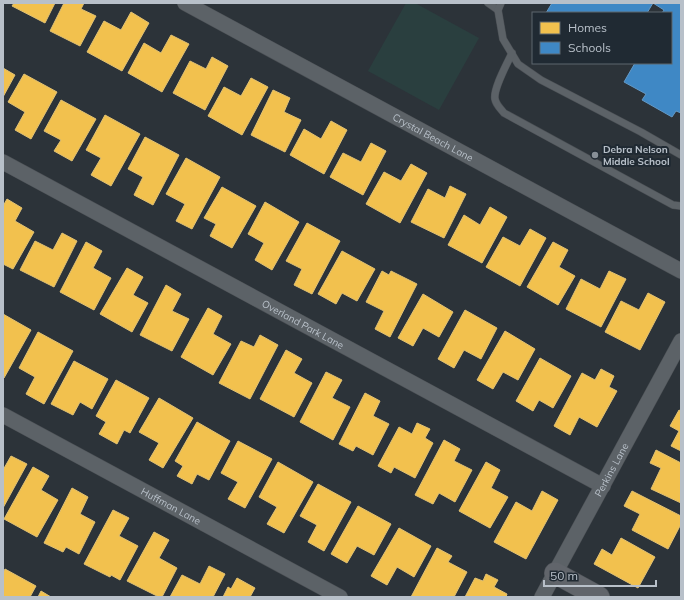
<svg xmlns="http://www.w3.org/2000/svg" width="684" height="600" viewBox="0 0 684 600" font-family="Mulish,sans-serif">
<rect width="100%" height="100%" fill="#2c3339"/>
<path fill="#2a3f3f" d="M406,3h9l64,35 -40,72 -71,-39z"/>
<g fill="#f2c14e" stroke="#e1c173">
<path d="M14,3h41l-10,20 -33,-17z"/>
<path d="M64,3h20l-3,6 15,7 -16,30 -30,-15z"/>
<path d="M131,12l18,11 -27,48 -35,-19 17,-31 17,9z"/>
<path d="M171,35l18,9 -27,48 -34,-19 16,-30 17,10z"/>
<path d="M212,57l16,9 -23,44 -32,-17 17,-32 16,8z"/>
<path d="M3,68l12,7 -12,22z"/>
<path d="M24,74l33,18 -26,47 -16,-9 10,-18 -17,-10z"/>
<path d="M251,78l17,9 -26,48 -34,-19 16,-29 17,9z"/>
<path d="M273,90l17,8 -6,14 17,8 -16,32 -34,-17z"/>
<path d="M61,100l35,19 -24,42 -18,-10 7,-11 -17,-9z"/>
<path d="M105,115l35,19 -29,52 -20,-11 10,-17 -15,-8z"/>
<path d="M331,121l16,9 -23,44 -34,-19 14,-26 17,10z"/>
<path d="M145,137l34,18 -26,50 -19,-10 9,-18 -15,-8z"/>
<path d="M371,143l15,8 -23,44 -33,-18 13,-24 18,9z"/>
<path d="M186,158l34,19 -28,52 -16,-8 9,-17 -19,-10z"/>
<path d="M411,164l16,9 -27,50 -34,-19 18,-32 17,9z"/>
<path d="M450,186l16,8 -22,44 -33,-16 17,-33 17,9z"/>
<path d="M222,187l34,19 -24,42 -22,-12 6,-12 -12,-6z"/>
<path d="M7,199l15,9 -7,13 19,11 -21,37 -10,-5v-58z"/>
<path d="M265,202l34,20 -27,48 -17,-10 9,-17 -16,-9z"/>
<path d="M490,207l17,10 -25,46 -34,-18 16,-30 16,10z"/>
<path d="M307,223l33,18 -28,53 -18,-9 8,-16 -16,-8z"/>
<path d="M530,229l16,9 -26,48 -34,-19 17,-30 17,9z"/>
<path d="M62,233l15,8 -23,46 -34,-17 15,-29 18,9z"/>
<path d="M86,242l16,9 -9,17 18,10 -17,32 -34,-18z"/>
<path d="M553,242l15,8 -9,17 16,9 -17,29 -31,-18z"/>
<path d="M342,251l33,18 -18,32 -15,-8 -6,11 -18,-10z"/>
<path d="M127,268l16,9 -10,18 15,8 -16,29 -32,-18z"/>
<path d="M382,271l7,4 2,-4 26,13 -27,53 -15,-8 9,-18 -18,-9z"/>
<path d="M609,271l17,8 -25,48 -35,-18 15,-30 19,10z"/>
<path d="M166,285l15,9 -9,17 17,8 -17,32 -32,-16z"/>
<path d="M648,293l17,9 -25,48 -35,-18 16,-31 18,9z"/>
<path d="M423,294l30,18 -14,25 -16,-9 -10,18 -15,-8z"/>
<path d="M208,308l14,8 -9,18 18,10 -18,31 -32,-18z"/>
<path d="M465,310l32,18 -16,31 -17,-9 -10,18 -16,-9z"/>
<path d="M3,314l28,16 -27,48h-1z"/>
<path d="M505,331l30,18 -17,31 -15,-8 -10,17 -16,-9z"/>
<path d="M38,332l35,19 -29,53 -18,-10 9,-17 -16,-9z"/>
<path d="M260,335l18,10 -28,54 -31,-16 22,-42 13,6z"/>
<path d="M286,350l16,9 -8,14 18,10 -18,34 -34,-18z"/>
<path d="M540,358l31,18 -18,32 -14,-8 -6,11 -17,-10z"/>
<path d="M74,361l34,18 -16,30 -12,-7 -7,13 -22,-11z"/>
<path d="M601,369l13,7 -5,11 8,4 -20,36 -18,-10 -9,18 -16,-9 28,-53 13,7z"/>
<path d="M326,372l16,8 -10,18 18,9 -17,33 -33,-18z"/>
<path d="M116,380l33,18 -19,35 -6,-3 -7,14 -18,-10 7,-12 -10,-6z"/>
<path d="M365,393l15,8 -7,15 16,8 -16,31 -17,-9 -3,5 -14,-7z"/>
<path d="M159,398l34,20 -30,50 -14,-8 10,-17 -20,-11z"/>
<path d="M679,410l2,1v40l-10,-5 8,-15 -9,-5z"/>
<path d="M197,422l33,19 -21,39 -12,-6 -5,10 -15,-8 6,-10 -8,-5z"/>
<path d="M417,423l13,6 -5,9 8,5 -18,35 -21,-11 -3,6 -13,-7 21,-39 13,7z"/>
<path d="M444,440l16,9 -6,12 18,9 -17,32 -16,-9 -6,11 -18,-9z"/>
<path d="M238,441l34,18 -27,49 -17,-9 10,-17 -17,-9z"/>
<path d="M656,450l25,13v40l-30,-14 10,-21 -11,-5z"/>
<path d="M11,456l16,8 -24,44v-38z"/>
<path d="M278,462l35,20 -29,51 -17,-9 10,-17 -18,-10z"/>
<path d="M486,462l14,8 -9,18 17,9 -18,31 -31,-17z"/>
<path d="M33,467l16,9 -8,14 17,10 -21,37 -33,-18z"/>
<path d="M318,484l33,18 -27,49 -16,-9 9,-17 -17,-9z"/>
<path d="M72,488l16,9 -8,17 15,8 -16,32 -13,-7 -3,5 -19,-9z"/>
<path d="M542,491l16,9 -32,59 -32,-17 22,-40 16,9z"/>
<path d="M632,491l49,25v8l-13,25 -36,-19 8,-16 -16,-8z"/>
<path d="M358,506l33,18 -17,31 -17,-9 -10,17 -16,-9z"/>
<path d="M113,510l16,8 -10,18 19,10 -18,34 -9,-5 -1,2 -26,-13z"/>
<path d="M399,528l32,18 -17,31 -17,-10 -10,18 -16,-9z"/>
<path d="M154,532l15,8 -10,18 18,10 -15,29h-3l-32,-16z"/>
<path d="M621,538l34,19 -17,31 -44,-24 8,-15 10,6z"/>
<path d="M437,548l15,8 -4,6 19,10 -13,25h-43z"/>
<path d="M209,566l16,8 -12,23h-43l12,-22 18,9z"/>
<path d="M5,569l31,17 -6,11h-27v-24z"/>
<path d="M486,574l12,6 -4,7 13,7 -1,3h-41l10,-19 8,3z"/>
<path d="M237,578l18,10 -5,9h-27l5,-10 3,2z"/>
<path d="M41,591l10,6h-13z"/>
</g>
<path fill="#3f88c5" stroke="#6399c6" d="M552,3h129v110l-5,-2 -4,6 -30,-17 4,-6 -22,-12 11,-19h36v-50h-9l2,-3 -11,-7 -6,10h-101z"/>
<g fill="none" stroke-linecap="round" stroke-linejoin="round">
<defs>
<g id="lane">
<path d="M488,3l10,7"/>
<path d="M501,3l-3,7 5,29 15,25 23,16 100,52 40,23"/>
<path d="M512,53c-5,11 -19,36 -17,46 1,6 6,10 9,14l169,92 8,1"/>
</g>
<g id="street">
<path id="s1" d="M185,3l496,268"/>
<path id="s2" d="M3,162l600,324"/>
<path id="s3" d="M3,415l337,182"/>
<path id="s4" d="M542,597l139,-256"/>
</g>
<path id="secondary" d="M555,573l44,24"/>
</defs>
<use href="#lane" stroke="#4a4f54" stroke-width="8"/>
<use href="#street" stroke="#4a4f54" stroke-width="16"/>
<use href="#secondary" stroke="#4a4f54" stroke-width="22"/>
<use href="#lane" stroke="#5c6267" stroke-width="7"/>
<use href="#street" stroke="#5c6267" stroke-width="15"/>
<use href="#secondary" stroke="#61656b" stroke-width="21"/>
</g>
<circle fill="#878f97" stroke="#202a33" stroke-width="1.5" cx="595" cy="155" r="4"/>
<g text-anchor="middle" stroke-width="4" stroke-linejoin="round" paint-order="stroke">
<g font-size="10" fill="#b8c0c9" stroke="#202a33">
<text dy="4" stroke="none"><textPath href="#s1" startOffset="282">Crystal Beach Lane</textPath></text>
<text dy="4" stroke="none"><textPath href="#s2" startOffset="341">Overland Park Lane</textPath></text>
<text dy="4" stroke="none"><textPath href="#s4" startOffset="145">Perkins Lane</textPath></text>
<text dy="4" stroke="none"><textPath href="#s3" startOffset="191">Huffman Lane</textPath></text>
</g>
<g font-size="10" font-weight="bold" fill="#b8c0c9" stroke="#202a33" text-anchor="start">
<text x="603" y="153">Debra Nelson<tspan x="603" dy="12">Middle School</tspan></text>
</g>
</g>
<rect width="684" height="600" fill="none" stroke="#b8c0c9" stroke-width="8"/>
<rect x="532" y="12" width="140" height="52" fill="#202a33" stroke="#5d666f"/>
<rect x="540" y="22" width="20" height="12" fill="#f2c14e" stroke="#5d666f"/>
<text x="568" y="32" font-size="12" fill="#b8c0c9">Homes</text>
<rect x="540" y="42" width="20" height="12" fill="#3f88c5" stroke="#5d666f"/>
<text x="568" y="52" font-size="12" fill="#b8c0c9">Schools</text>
<path d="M544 580v6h112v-6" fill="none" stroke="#b8c0c9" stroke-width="2"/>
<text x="550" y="580" font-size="12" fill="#b8c0c9" stroke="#202a33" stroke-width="3" paint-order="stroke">50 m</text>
</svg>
